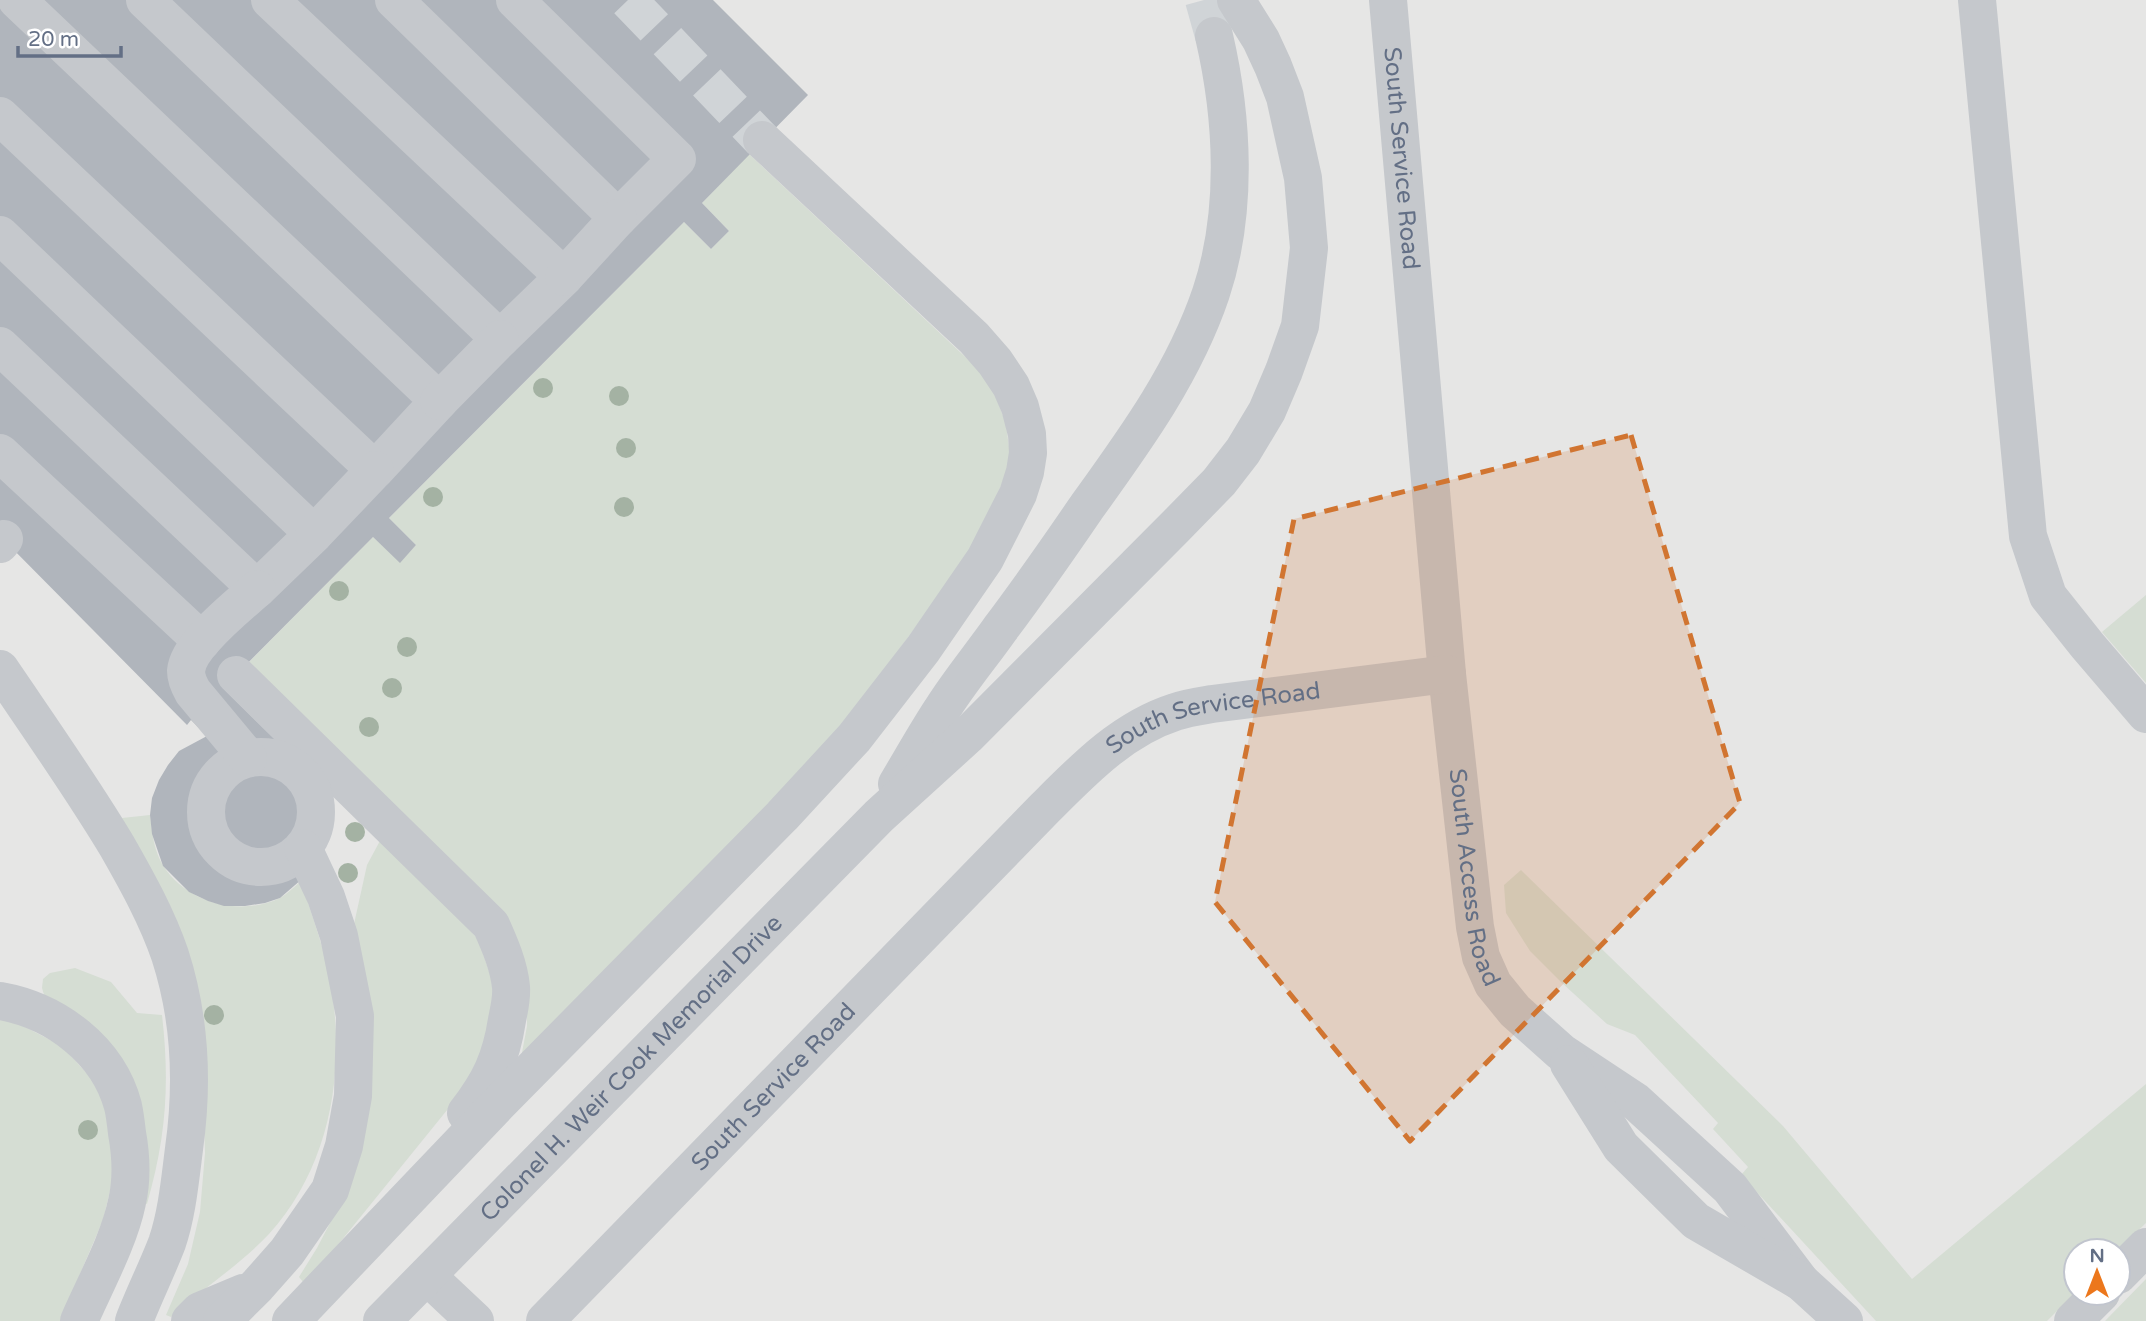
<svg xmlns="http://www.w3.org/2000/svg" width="2146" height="1321" viewBox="0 0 2146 1321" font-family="'Varela Round',sans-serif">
<rect width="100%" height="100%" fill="#f5f6f2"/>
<path fill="#e6e6e5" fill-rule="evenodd" d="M0,0h2146v1321h-2146zM2076,1251h42v42h-42z"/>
<g fill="#d5ddd3">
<path d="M749,154l227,213 18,25 12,32 5,39 -38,86 -147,200 -305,309 6,-32v-28l-280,-334 126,-127 27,25 16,-17 -27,-27 295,-296 27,27 18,-18 -27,-28z"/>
<path d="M2146,595v88l-44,-51z"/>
<path d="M150,815c2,18 4,37 14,52 24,36 76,50 116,31 7,-4 14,-11 21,-17 8,25 17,51 24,76 24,95 11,203 -56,277 -30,32 -66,54 -98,83l-5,-2 22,-51 12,-52 5,-59 -2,-60 -81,-275z"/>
<path d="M381,839l76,75 22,27 13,40 3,25 -22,72 -145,179 -24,26 -5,-6 18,-29 23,-44 14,-280 13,-59z"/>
<path d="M1521,870l262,256 129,153 234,-195v139l-29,28h-41v41l-29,29h-171l-135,-146 7,-8 -35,-38 5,-6 -83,-88 -28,-11 -45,-41 -32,-32 -24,-38 -2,-28z"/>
<path d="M75,968l36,14 26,31 25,2c8,69 4,123 -15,189l-6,-3 4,-26 -100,-177 -3,-10 1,-9 7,-6z"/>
<path d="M0,1014l62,32 28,31 15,28 11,61 -13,54 -43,101h-60z"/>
<path d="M2146,1279v42h-41z"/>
</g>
<path fill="#b0b5bc" d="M0,0h713l95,95 -106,108 27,28 -18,18 -27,-27 -295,296 27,27 -16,18 -27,-26 -150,151 99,98 4,30 -1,15 -3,15 -13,27 -29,25 -15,5 -20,3h-21l-16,-5 -19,-9 -26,-26 -11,-32 -2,-19 2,-17 7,-18 9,-15 11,-14 28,-15 -16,-16 -4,5 -187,-189z"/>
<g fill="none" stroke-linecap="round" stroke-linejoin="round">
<g stroke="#d0d4d7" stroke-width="38" stroke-dasharray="38 19" stroke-linecap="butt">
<path d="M628,0l134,140"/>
<path d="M1204,0l10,36"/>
</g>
<g stroke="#c5c8cc" stroke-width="38">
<path d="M145,0l355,339 64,-62 -294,-277"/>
<path d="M394,0l224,218 59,-59 -162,-159"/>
<path id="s1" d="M1388,0l59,674 28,253 6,30 12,27 22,27 46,41 74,49 95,87 71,94"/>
<path d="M1977,0l51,536 20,60 39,49 59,69"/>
<path d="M0,116l375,354 64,-69 -422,-401"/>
<path d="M0,235l314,299 -57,55 -257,-243"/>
<path d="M564,277l54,-59"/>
<path d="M439,401l61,-62"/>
<path d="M0,453l202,188"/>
<path d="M314,534l61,-64"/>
<path d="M0,544l4,-5"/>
<path d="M0,669c40,59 81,117 117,177 20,35 40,71 53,109 20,62 23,130 14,194 -4,31 -7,65 -17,94 -10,26 -23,52 -33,78"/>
<path d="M236,675l255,250c9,20 18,41 20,62 1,11 -2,23 -4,33 -6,39 -17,62 -41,93"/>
<circle cx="261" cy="812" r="55"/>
<path d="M248,758l-55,-66c-4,-7 -7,-13 -7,-21 2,-26 51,-64 71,-82"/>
<path d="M897,784c15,-25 29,-50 44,-73 18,-29 40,-55 59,-82 30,-40 58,-80 86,-121 49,-68 98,-135 125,-215 27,-81 22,-175 3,-257"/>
<path d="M0,1001c56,10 108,49 123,105 2,9 3,18 4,27 4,22 5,47 0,69 -8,39 -32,82 -48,119"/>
<path d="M1569,1064l52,83 75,74 105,61 43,39"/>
<path d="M2118,1275l28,-28"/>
<path d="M427,1276l48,45"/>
<path d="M190,1321l10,-10 43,-18"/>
<path d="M222,1321l35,-35 30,-34 43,-62 14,-44 9,-50 2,-80 -16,-80 -13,-39 -23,-49"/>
<path d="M291,1321l207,-217 284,-288 72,-78 69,-89 62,-90 33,-65 7,-22 3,-19 -1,-19 -7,-27 -9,-21 -16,-24 -21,-24 -212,-198"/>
<path id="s2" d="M382,1321l497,-505 88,-80 207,-208 45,-46 24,-31 24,-40 17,-40 16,-45 9,-78 -6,-70 -18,-81 -12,-31 -12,-26 -25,-40"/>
<path id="s3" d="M545,1321l500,-513c38,-38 77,-79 130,-96 11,-4 25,-6 37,-8l235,-30"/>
<path d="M2073,1321l28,-28"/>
</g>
</g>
<g fill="#a4b2a3">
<circle cx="543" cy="388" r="10"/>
<circle cx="619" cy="396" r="10"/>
<circle cx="626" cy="448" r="10"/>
<circle cx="433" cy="497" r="10"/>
<circle cx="624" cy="507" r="10"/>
<circle cx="339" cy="591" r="10"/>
<circle cx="407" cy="647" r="10"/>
<circle cx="392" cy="688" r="10"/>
<circle cx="369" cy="727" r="10"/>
<circle cx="355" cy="832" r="10"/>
<circle cx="348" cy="873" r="10"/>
<circle cx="214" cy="1015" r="10"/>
<circle cx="88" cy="1130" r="10"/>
</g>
<path fill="#d17531" fill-opacity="0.2" stroke="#d17531" stroke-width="5" stroke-dasharray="14 9" stroke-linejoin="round" d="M1631,435l109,368 -330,338 -195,-239 79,-383z"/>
<g text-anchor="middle" stroke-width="7" stroke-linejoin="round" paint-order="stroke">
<g font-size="24" fill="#636f85" stroke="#fff">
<text dy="8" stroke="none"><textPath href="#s1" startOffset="159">South Service Road</textPath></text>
<text dy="8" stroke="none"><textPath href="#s3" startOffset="915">South Service Road</textPath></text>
<text dy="8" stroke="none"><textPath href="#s1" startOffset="882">South Access Road</textPath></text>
<text dy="8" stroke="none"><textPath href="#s2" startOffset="355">Colonel H. Weir Cook Memorial Drive</textPath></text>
<text dy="8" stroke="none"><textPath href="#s3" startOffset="327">South Service Road</textPath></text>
</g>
</g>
<g transform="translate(2097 1272)"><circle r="33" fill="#ffffff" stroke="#c1c5ce" stroke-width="2"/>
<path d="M0-5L12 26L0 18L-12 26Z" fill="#ec771c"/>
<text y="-10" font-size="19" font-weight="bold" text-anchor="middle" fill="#636f85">N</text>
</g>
<path d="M18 46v10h103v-10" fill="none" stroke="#636f85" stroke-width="3.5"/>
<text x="28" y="46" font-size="21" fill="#636f85" stroke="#ffffff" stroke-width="5" paint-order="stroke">20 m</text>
</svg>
